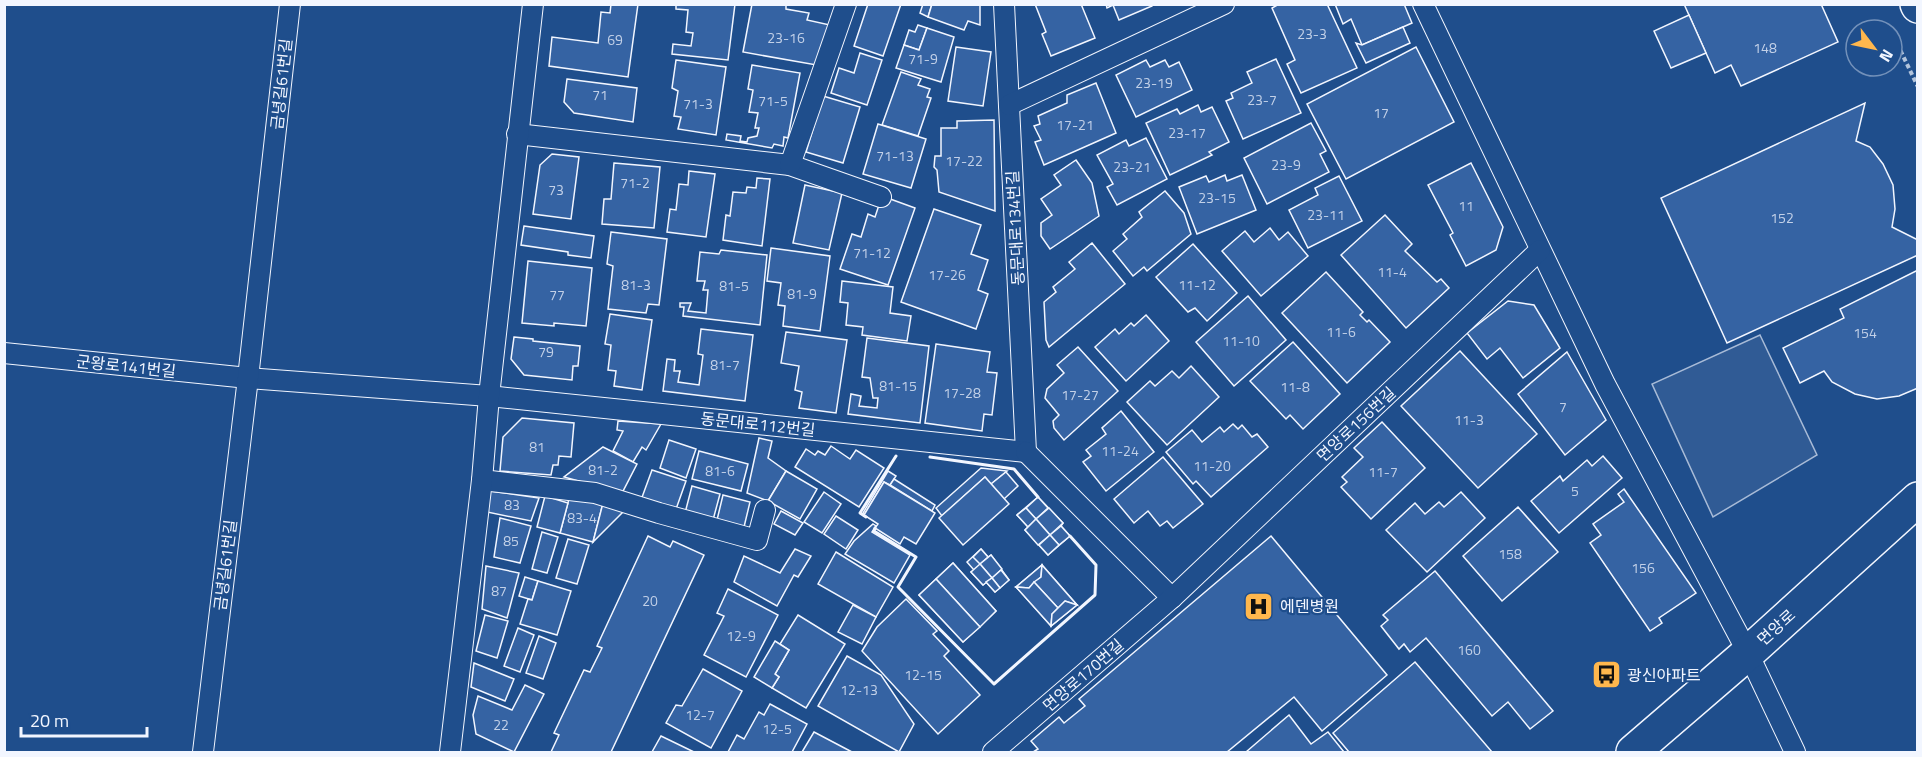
<svg xmlns="http://www.w3.org/2000/svg" width="1922" height="757" viewBox="0 0 1922 757" font-family="'Titillium Web','Noto Sans KR',sans-serif">
<rect width="100%" height="100%" fill="#1f4e8c"/>
<path fill="#305b95" stroke="#a8bbd7" stroke-width="1.5" d="M1760,335l57,120 -104,62 -61,-133z"/>
<g fill="#3563a3" stroke="#f2f6ff" stroke-width="1.5">
<path d="M611,4h27l-10,73 -79,-11 3,-29 46,6 3,-31 9,1z"/>
<path d="M676,4h59l-7,56 -56,-6 1,-10 18,2 2,-13 -7,-1 2,-22 -12,-1z"/>
<path d="M752,4h34v5l23,4 -2,7 23,5 -8,41 -79,-14z"/>
<path d="M868,4h33l-18,52 -29,-10z"/>
<path d="M923,4h9l-4,13 -8,-4z"/>
<path d="M932,4h48v21l-12,-4 -4,9 -36,-13z"/>
<path d="M1035,4h46l14,34 -44,18 -9,-22 4,-2z"/>
<path d="M1106,4h46v2l-33,14 -6,-15 -6,3z"/>
<path d="M1279,4h48l30,64 -56,25 -14,-29 8,-4 -23,-52z"/>
<path d="M1335,4h69l8,19 -50,22 -11,-26 -8,5z"/>
<path d="M1684,4h137l17,38 -97,44 -10,-21 -16,8z"/>
<path d="M1689,15l17,38 -35,15 -17,-37z"/>
<path d="M918,25l9,3 -8,22 -15,-5 5,-15 6,2z"/>
<path d="M1403,27l7,16 -44,20 -10,-20 6,2z"/>
<path d="M927,28l27,9 -13,45 -45,-14 8,-23 15,5z"/>
<path d="M956,47l35,5 -8,54 -35,-5z"/>
<path d="M1416,47l38,75 -108,57 -39,-75z"/>
<path d="M860,53l22,7 -15,45 -36,-12 8,-25 15,5z"/>
<path d="M1276,59l25,54 -58,26 -17,-38 7,-3 -2,-5 21,-10 -5,-11z"/>
<path d="M676,60l50,7 -10,68 -38,-6 3,-12 -7,-1 4,-25 -6,-3z"/>
<path d="M1146,60l4,7 15,-7 4,7 10,-5 13,28 -56,27 -20,-42z"/>
<path d="M752,65l48,8 -12,65 -4,-1 -1,9 -9,-2 -2,4 -46,-8 1,-6 14,2 -1,5 7,1 1,-4 9,-2 2,-8h-4l3,-15 -9,-1 4,-22 -5,-1z"/>
<path d="M901,72l20,7 -3,6 12,4 -3,8 4,1 -13,38 -36,-11z"/>
<path d="M567,79l70,9 -4,34 -59,-9 -10,-11z"/>
<path d="M1096,83l20,50 -72,32 -9,-23 6,-2 -7,-14 6,-2 -2,-8 29,-13v-8z"/>
<path d="M823,96l37,11 -17,56 -37,-11z"/>
<path d="M1865,103l-9,38 14,6 13,17 10,21 2,24 -3,18 26,13v15l-191,88 -66,-145z"/>
<path d="M1198,105l3,7 11,-5 17,35 -20,10 3,3 -42,20 -24,-52 31,-14 3,5z"/>
<path d="M994,120l1,91 -56,-19 -2,-22 -3,-3 1,-11h6v-28h16v-7z"/>
<path d="M1311,123l15,28 -6,3 9,18 -62,32 -23,-46z"/>
<path d="M878,124l48,15 -15,49 -48,-14z"/>
<path d="M1146,138l21,41 -50,26 -10,-18 6,-3 -16,-29 29,-15 3,6z"/>
<path d="M552,154l27,3 -8,62 -38,-5 7,-49z"/>
<path d="M1076,160l16,23 7,33 -49,33 -9,-13v-13l11,-8 -11,-16 20,-14 -7,-10z"/>
<path d="M614,163l46,4 -6,61 -52,-4 2,-25h7z"/>
<path d="M1471,163l32,64 -7,23 -30,16 -16,-31 3,-2 -25,-48z"/>
<path d="M689,171l26,3 -9,63 -39,-5 3,-23 6,1 3,-26 9,1z"/>
<path d="M1225,175l2,6 15,-6 14,35 -59,24 -18,-47 27,-11 3,6z"/>
<path d="M1339,176l23,45 -54,27 -19,-38 29,-15 -3,-7z"/>
<path d="M757,178l13,1 -8,67 -39,-6 3,-25 4,1 3,-24 13,1 1,-6 9,1z"/>
<path d="M805,185l37,8 -13,57 -36,-7z"/>
<path d="M1165,191l19,22 7,21 -44,37 -3,-4 -11,9 -20,-25 14,-12 -4,-5 19,-17 -3,-5z"/>
<path d="M882,196l33,12 -27,77 -48,-16 12,-35 9,3 7,-23 7,3z"/>
<path d="M934,209l47,16 -10,29 17,6 -10,30 10,4 -12,35 -75,-27z"/>
<path d="M1385,215l27,29 -7,7 32,31 4,-3 8,9 -43,40 -65,-73z"/>
<path d="M524,226l70,10 -3,22 -23,-3v-3l-47,-7z"/>
<path d="M1270,228l9,12 9,-8 20,24 -47,40 -39,-45 23,-20 9,11z"/>
<path d="M611,232l56,7 -8,66 -11,-1 -2,9 -38,-4 5,-43 -6,-2z"/>
<path d="M1092,243l33,41 -76,63 -3,-7 -2,-38 12,-10 -3,-5 22,-18 -6,-7z"/>
<path d="M1193,244l44,49 -30,28 -12,-13 -7,4 -32,-35z"/>
<path d="M771,248l59,8 -10,75 -37,-5 2,-20 -7,-1 3,-22 -14,-2z"/>
<path d="M721,250l46,5 -7,70 -77,-9 1,-9h-4v-4h11l-3,8 18,2 2,-23h-5l2,-9h-8l3,-29 19,2z"/>
<path d="M528,261l64,7 -6,58 -32,-3v3l-32,-3z"/>
<path d="M1918,270v118l-19,8 -22,3 -22,-5 -23,-12 -8,-11 -24,12 -17,-35 61,-30 -4,-9z"/>
<path d="M1326,272l37,40 -3,3 7,7 2,-2 21,22 -43,41 -65,-70z"/>
<path d="M842,281l51,6 -3,26 21,3 -4,25 -45,-6 1,-8 -17,-2 2,-22 -8,-1z"/>
<path d="M1248,296l38,44 -52,46 -38,-44z"/>
<path d="M1508,301l26,4 26,43 -37,30 -23,-30 -13,11 -20,-26z"/>
<path d="M610,314l42,6 -10,70 -28,-4 2,-15 -8,-1 3,-25 -6,-1z"/>
<path d="M1146,315l23,26 -43,40 -31,-34 20,-18 4,5 12,-11 3,3z"/>
<path d="M701,329l52,6 -8,66 -82,-10 4,-32 8,1 -1,11h6l-2,11 21,3 4,-30 -5,-1z"/>
<path d="M786,332l61,8 -11,73 -37,-5 3,-16 -7,-2 4,-24 -18,-3z"/>
<path d="M514,337l19,2v2l47,5 -2,20h-5l-1,14 -48,-5 -13,-16z"/>
<path d="M867,338l62,8 -9,77 -72,-9 3,-20 10,2 -2,10 18,2 1,-10h-5l-3,-20 -8,-1z"/>
<path d="M1293,342l47,52 -37,35 -13,-14 -4,4 -36,-38z"/>
<path d="M936,344l54,8 -3,20 10,1 -5,42 -8,-1 -2,17 -57,-8z"/>
<path d="M1078,347l40,44 -54,49 -10,-12 -1,-7 6,-6 -14,-17 2,-9 17,-16 -7,-8z"/>
<path d="M1460,351l77,83 -59,54 -77,-82z"/>
<path d="M1567,352l39,68 -41,35 -47,-61z"/>
<path d="M1191,366l28,31 -52,48 -40,-43 23,-21 5,5 17,-15 7,7z"/>
<path d="M1121,411l33,41 -48,39 -23,-29 8,-6 -5,-6 20,-16 -4,-6z"/>
<path d="M522,418l52,5 -3,34 -12,-1 -1,9h-5l-2,10 -51,-4 3,-34z"/>
<path d="M618,421l43,3 -15,26 -4,-3 -9,15 -20,-11 10,-20 -6,-1z"/>
<path d="M1382,422l43,46 -54,51 -30,-32 6,-5 -5,-5 21,-20 -9,-9z"/>
<path d="M1233,424l5,5 4,-4 10,12 5,-3 11,13 -57,50 -15,-16 -3,3 -27,-32 26,-22 10,12 18,-15 4,5z"/>
<path d="M759,438l13,3 -4,17 18,13 -18,30 -21,-8z"/>
<path d="M669,440l27,9 -10,29 -26,-10z"/>
<path d="M831,446l19,13 6,-9 28,18 -25,39 -64,-40 11,-18 9,6 3,-4 7,4z"/>
<path d="M603,447l34,17 -15,29 -58,-16z"/>
<path d="M699,451l49,13 -7,27 -49,-12z"/>
<path d="M1603,456l19,22 -63,55 -28,-32 29,-25 3,5 24,-21 5,6z"/>
<path d="M1163,457l40,47 -30,24 -6,-7 -7,5 -12,-15 -14,12 -20,-24z"/>
<path d="M981,468l26,3 -16,13 -6,-7 -43,39 -6,-8z"/>
<path d="M652,470l34,11 -11,31 -34,-12z"/>
<path d="M786,471l31,18 -17,30 -32,-18z"/>
<path d="M888,471l8,5 -6,9 -6,-3 -20,33 -1,-2z"/>
<path d="M1006,472l12,14 -14,13 -13,-15z"/>
<path d="M985,477l24,27 -46,41 -24,-27z"/>
<path d="M894,479l41,26 -3,6 -42,-26z"/>
<path d="M884,482l51,31 -19,31 -12,-7 -4,7 -25,-16 3,-4 -14,-9z"/>
<path d="M692,486l28,8 -7,26 -28,-7z"/>
<path d="M1624,489l72,104 -37,25 3,5 -12,8 -60,-88 11,-8 -8,-11 31,-22 -6,-8z"/>
<path d="M490,491l49,7 -8,23 -44,-9z"/>
<path d="M824,492l17,12 -19,29 -18,-11z"/>
<path d="M1461,492l24,26 -58,54 -41,-42 29,-27 10,11 14,-12 5,5z"/>
<path d="M570,495l33,8 -10,39 -33,-9z"/>
<path d="M723,495l27,7 -6,25 -27,-7z"/>
<path d="M545,496l23,7 -8,30 -23,-6z"/>
<path d="M1038,497l25,26 -2,3 9,10 -22,19 -23,-25 3,-3 -11,-12z"/>
<path d="M1038,497l10,11 -12,11 -10,-11z"/>
<path d="M603,503l20,9 -30,30z"/>
<path d="M1518,507l40,45 -56,49 -39,-45z"/>
<path d="M1026,508l10,11 -8,8 -11,-12z"/>
<path d="M1049,508l14,15 -13,12 -14,-16z"/>
<path d="M781,511l22,12 -8,12 -21,-11z"/>
<path d="M836,516l22,14 -12,19 -22,-15z"/>
<path d="M500,518l31,8 -11,37 -26,-6z"/>
<path d="M1036,519l14,16 -12,10 -13,-15z"/>
<path d="M873,524l3,2 -4,6 38,23 -16,28 -49,-29 9,-13z"/>
<path d="M1061,526l9,10 -11,9 -9,-10z"/>
<path d="M542,532l16,5 -11,36 -15,-4z"/>
<path d="M1050,535l9,10 -11,10 -9,-10z"/>
<path d="M648,536l22,11 3,-6 31,14 -93,197h-60l8,-17 -5,-2 30,-63 6,2 12,-24 -5,-2z"/>
<path d="M1271,536l116,139 -65,56 -28,-34 -67,55h-194l5,-3 -7,-8 28,-24 5,6 21,-17 -6,-7z"/>
<path d="M568,539l21,6 -12,39 -21,-6z"/>
<path d="M795,549l16,7 -13,21 -4,-2 -17,31 -43,-24 10,-26 36,17z"/>
<path d="M981,549l7,8 3,-2 18,25 -14,12 -9,-10 -3,3 -12,-13 3,-2 -7,-8z"/>
<path d="M981,549l7,8 -8,7 -7,-7z"/>
<path d="M836,552l57,35 -17,30 -58,-33z"/>
<path d="M991,555l11,14 -10,9 -12,-14z"/>
<path d="M953,563l43,48 -33,31 -44,-47z"/>
<path d="M953,563l43,48 -16,16 -44,-48z"/>
<path d="M980,564l12,14 -9,7 -12,-13z"/>
<path d="M1042,565l35,40 -26,21 -35,-39z"/>
<path d="M1042,565l-1,12 -12,11 -13,-1z"/>
<path d="M1042,565l35,40 -12,-4 -7,7 -24,-26 7,-5z"/>
<path d="M486,566l33,7 -12,45 -25,-9z"/>
<path d="M1001,570l8,10 -9,8 -8,-10z"/>
<path d="M1435,571l118,140 -23,18 -22,-27 -16,14 -66,-78 -16,14 -6,-8 -5,5 -18,-23 7,-6 -5,-5z"/>
<path d="M525,577l13,4 -6,19 -13,-4z"/>
<path d="M992,578l8,10 -5,4 -9,-10z"/>
<path d="M936,579l44,48 -17,15 -44,-47z"/>
<path d="M538,581l33,10 -14,44 -37,-11 8,-25 4,1z"/>
<path d="M1034,582l24,26 -6,6 -1,12 -35,-39 13,1z"/>
<path d="M728,589l50,26 -32,62 -42,-22 20,-39 -7,-3z"/>
<path d="M906,599l31,32 -4,3 16,17 -5,5 36,39 -42,39 -76,-83 15,-24z"/>
<path d="M1065,601l12,4 -26,21 1,-12z"/>
<path d="M853,605l23,12 -14,27 -24,-12z"/>
<path d="M485,615l23,6 -11,37 -21,-7z"/>
<path d="M798,615l47,29 -39,64 -34,-20 7,-11 -4,-3 14,-24 -9,-6z"/>
<path d="M518,628l16,7 -14,37 -16,-6z"/>
<path d="M539,636l17,7 -13,36 -17,-6z"/>
<path d="M775,641l14,9 -14,24 4,3 -7,11 -18,-11z"/>
<path d="M847,656l34,19 33,49 -15,28 -81,-46z"/>
<path d="M1415,662l77,90h-143l-16,-19z"/>
<path d="M474,663l40,16 -9,22 -34,-14z"/>
<path d="M703,669l39,22 -31,57 -45,-25 10,-18 6,1z"/>
<path d="M525,685l19,9 -30,58 -38,-18 -3,-19 5,-19 34,14z"/>
<path d="M770,704l37,20 -15,28h-64l9,-17 7,4 15,-27 5,3z"/>
<path d="M1289,715l22,29 17,-12 16,20h-98z"/>
<path d="M814,732l38,20h-50z"/>
<path d="M661,736l33,16h-42z"/>
</g>
<g fill="none" stroke-linecap="round" stroke-linejoin="round">
<defs>
<g id="service">
<path d="M1004,4l22,448"/>
<path d="M1423,4l182,380 143,269 47,99"/>
<path d="M1009,105l215,-101"/>
<path d="M517,134l273,31 91,32"/>
<path d="M790,165l56,-161"/>
<path d="M4,353l244,25 241,18 537,56"/>
<path d="M1026,452l146,146"/>
<path d="M482,480l113,13 64,20 98,27 8,-30"/>
<path d="M203,752l45,-374 42,-374"/>
<path d="M450,752l32,-272 7,-84 44,-392"/>
<path d="M993,752l179,-154 368,-348"/>
</g>
<path id="secondary" d="M1633,752l115,-99 170,-154"/>
<path id="primary" d="M1917,4l1,2"/>
</defs>
<use href="#service" stroke="#f2f6ff" stroke-width="22"/>
<use href="#secondary" stroke="#f2f6ff" stroke-width="36"/>
<use href="#primary" stroke="#f2f6ff" stroke-width="36"/>
<path stroke="#b3c4dc" stroke-width="4" stroke-dasharray="4.5 3" stroke-linecap="butt" d="M1894,37l24,50"/>
<use href="#service" stroke="#1f4e8c" stroke-width="20"/>
<use href="#secondary" stroke="#1f4e8c" stroke-width="33"/>
<use href="#primary" stroke="#1f4e8c" stroke-width="33"/>
<g stroke="#f2f6ff" stroke-width="3">
<path d="M930,457l84,12 24,28"/>
<path d="M866,517l-6,-4 36,-57"/>
<path d="M875,528l-1,3 42,26 -18,30 96,97 101,-89 1,-30 -26,-29"/>
</g>
</g>
<defs>
<symbol id="hospital-square" viewBox="-11 -11 22 22"><rect x="-9" y="-9" width="18" height="18" rx="4" fill="#ffb74d" stroke="#1f4e8c"/><path d="M-5-5h3v3.5h4V-5h3V5h-3V1.5h-4V5h-3Z" fill="#111"/></symbol>
<symbol id="bus-square" viewBox="-11 -11 22 22"><rect x="-9" y="-9" width="18" height="18" rx="4" fill="#ffb74d" stroke="#1f4e8c"/><path d="M-5-6H5V4H4V6H2V4H-2V6H-4V4H-5ZM-3.5-4V0h7V-4ZM-3.5 1.2v1.5H-2V1.2ZM2 1.2v1.5H3.5V1.2Z" fill="#111"/></symbol>
</defs>
<g fill-rule="evenodd">
<use href="#hospital-square" x="1242" y="590" width="33" height="33"/>
<use href="#bus-square" x="1590" y="658" width="33" height="33"/>
</g>
<g text-anchor="middle" stroke-width="4.5" stroke-linejoin="round" paint-order="stroke">
<g font-size="14" fill="#c3d1e8">
<text x="1312" y="39">23-3</text>
<text x="786" y="43">23-16</text>
<text x="615" y="45">69</text>
<text x="1765" y="53">148</text>
<text x="923" y="64">71-9</text>
<text x="1154" y="88">23-19</text>
<text x="600" y="100">71</text>
<text x="1262" y="105">23-7</text>
<text x="773" y="106">71-5</text>
<text x="698" y="109">71-3</text>
<text x="1381" y="118">17</text>
<text x="1075" y="130">17-21</text>
<text x="1187" y="138">23-17</text>
<text x="895" y="161">71-13</text>
<text x="964" y="166">17-22</text>
<text x="1286" y="170">23-9</text>
<text x="1132" y="172">23-21</text>
<text x="635" y="188">71-2</text>
<text x="556" y="195">73</text>
<text x="1217" y="203">23-15</text>
<text x="1466" y="211">11</text>
<text x="1326" y="220">23-11</text>
<text x="1782" y="223">152</text>
<text x="872" y="258">71-12</text>
<text x="1392" y="277">11-4</text>
<text x="947" y="280">17-26</text>
<text x="636" y="290">81-3</text>
<text x="1197" y="290">11-12</text>
<text x="734" y="291">81-5</text>
<text x="802" y="299">81-9</text>
<text x="557" y="300">77</text>
<text x="1341" y="337">11-6</text>
<text x="1865" y="338">154</text>
<text x="1241" y="346">11-10</text>
<text x="546" y="357">79</text>
<text x="725" y="370">81-7</text>
<text x="898" y="391">81-15</text>
<text x="1295" y="392">11-8</text>
<text x="962" y="398">17-28</text>
<text x="1080" y="400">17-27</text>
<text x="1563" y="412">7</text>
<text x="1469" y="425">11-3</text>
<text x="537" y="452">81</text>
<text x="1120" y="456">11-24</text>
<text x="1212" y="471">11-20</text>
<text x="603" y="475">81-2</text>
<text x="720" y="476">81-6</text>
<text x="1383" y="477">11-7</text>
<text x="1575" y="496">5</text>
<text x="512" y="510">83</text>
<text x="582" y="523">83-4</text>
<text x="511" y="546">85</text>
<text x="1510" y="559">158</text>
<text x="1643" y="573">156</text>
<text x="499" y="596">87</text>
<text x="650" y="606">20</text>
<text x="741" y="641">12-9</text>
<text x="1469" y="655">160</text>
<text x="923" y="680">12-15</text>
<text x="859" y="695">12-13</text>
<text x="700" y="720">12-7</text>
<text x="501" y="730">22</text>
<text x="777" y="734">12-5</text>
</g>
<g font-size="16" fill="#f2f6ff" stroke="#1f4e8c">
<text transform="translate(281 84) rotate(-84)" y="6">금녕길61번길</text>
<text transform="translate(1015 228) rotate(-93)" y="6">동문대로134번길</text>
<text transform="translate(126 366) rotate(6)" y="6">군왕로141번길</text>
<text transform="translate(758 424) rotate(6)" y="6">동문대로112번길</text>
<text transform="translate(1356 424) rotate(-43)" y="6">면앙로156번길</text>
<text transform="translate(225 565) rotate(-83)" y="6">금녕길61번길</text>
<text transform="translate(1776 627) rotate(-42)" y="6">면앙로</text>
<text transform="translate(1083 675) rotate(-41)" y="6">면앙로170번길</text>
</g>
<g font-size="16" fill="#f2f6ff" stroke="#1f4e8c" text-anchor="start">
<text x="1280" y="612">에덴병원</text>
<text x="1627" y="681">광신아파트</text>
</g>
</g>
<rect width="1922" height="757" fill="none" stroke="#f2f6ff" stroke-width="12"/>
<g transform="translate(1874 48) rotate(122)"><circle r="28" fill="#1f4e8c" stroke="#7391ba" stroke-width="1.5"/>
<path d="M0-4.5L10 22L0 15L-10 22Z" fill="#ffb74d"/>
<text y="-9" font-size="16" font-weight="bold" text-anchor="middle" fill="#f2f6ff">N</text>
</g>
<path d="M21 727v9h126v-9" fill="none" stroke="#f2f6ff" stroke-width="3"/>
<text x="30" y="727" font-size="18" fill="#f2f6ff" stroke="#1f4e8c" stroke-width="4.5" paint-order="stroke">20 m</text>
</svg>
